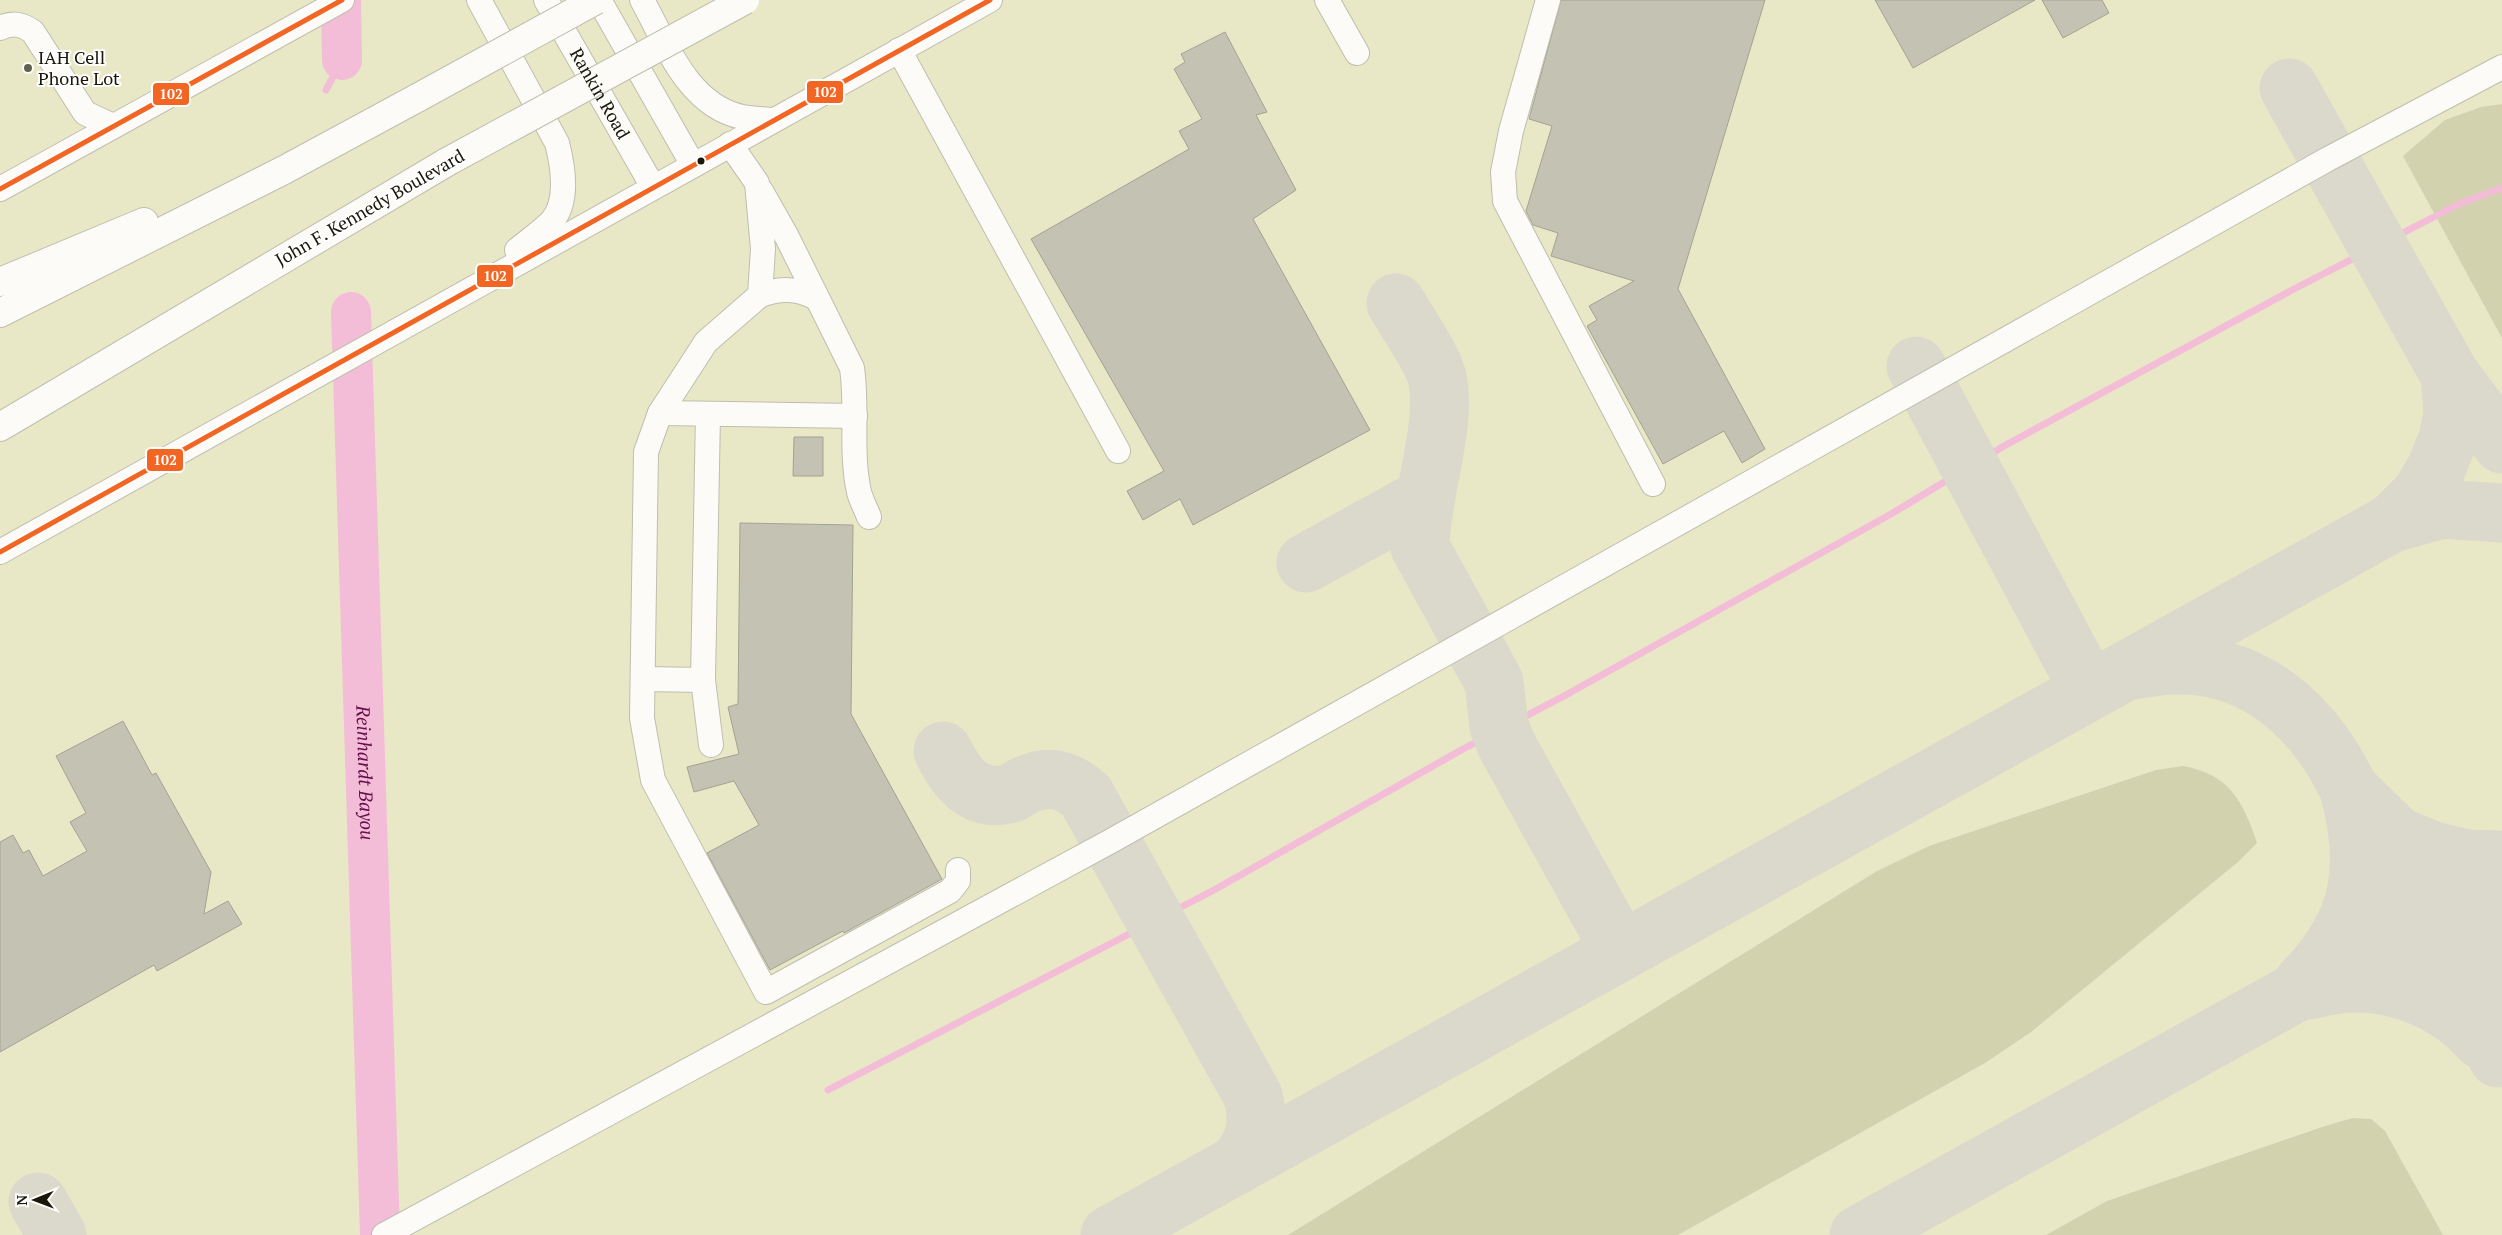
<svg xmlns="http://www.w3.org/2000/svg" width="2502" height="1235" viewBox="0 0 2502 1235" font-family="'PT Serif',serif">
<rect width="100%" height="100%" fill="#e8e7d3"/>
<rect fill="#e8e8c6" x="0" y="0" width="2502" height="1235"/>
<g fill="#d3d2ae">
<path d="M2502,104v234l-99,-182 42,-36 36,-13z"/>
<path d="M2183,766c46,8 60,35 74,77l-19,19 -207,170 -46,31 -307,172h-390l589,-364 52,-25 227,-76z"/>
<path d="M2353,1118l18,1 14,12 58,104h-397l61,-34 218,-75z"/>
</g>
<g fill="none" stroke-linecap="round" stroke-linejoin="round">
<g stroke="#f3bdd7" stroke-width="7">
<path d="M326,90l16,-30"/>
<path d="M828,1090l386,-200 249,-141 101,-53 327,-182 113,-68 290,-157 165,-85 43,-16"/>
</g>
<g stroke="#f3bdd7" stroke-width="40">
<path d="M341,0l1,60"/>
<path id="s1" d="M351,312l29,923"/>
</g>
<g stroke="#dad9cc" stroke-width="59">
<path d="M2289,88l161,287 3,39 -5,25 -12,30 -15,25 -29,29"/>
<path d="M1396,303c10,17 37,57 41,74 11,48 -17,118 -17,170l74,135 5,44 7,18 102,184c5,14 1,22 -7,34"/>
<path d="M1916,366l161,301c9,11 18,12 33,13"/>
<path d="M2450,375l52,69"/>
<path d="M1306,563l118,-65"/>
<path d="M2133,670c14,-2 28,-5 42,-5 71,-2 125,40 160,98l163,295"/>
<path d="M943,751c13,27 31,51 66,43 6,-2 11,-7 17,-9 23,-11 42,-5 60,11l167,300c7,29 3,46 -16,69"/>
<path d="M2304,982c58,-59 66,-115 45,-193l48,47 36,15 34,8 35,1"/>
<path d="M2310,990c62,-18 128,1 172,50"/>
<path d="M2491,1034c-13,-40 -8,-83 11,-120"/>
<path d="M38,1202l19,33"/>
<path d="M1110,1235l1282,-712 50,-14 60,4"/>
<path d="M1859,1235l643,-357"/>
</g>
</g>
<g fill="#c3c2b3" stroke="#a3a394">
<path d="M1561,0h204l-87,289 87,160 -23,14 -18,-32 -61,33 -76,-138 10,-6 -8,-14 45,-25 -83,-25 7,-23 -25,-8 -7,-14 26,-85 -23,-7z"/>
<path d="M1875,0h160l-122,68z"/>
<path d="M2042,0h60l7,13 -46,25z"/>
<path d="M1225,32l42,80 -11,3 40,75 -43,29 117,211 -177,95 -13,-26 -37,21 -16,-29 37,-20 -133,-232 158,-90 -10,-18 23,-12 -28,-50 11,-7 -4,-8z"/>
<path d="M794,437h29v39h-30z"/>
<path d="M740,523l113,2 -2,189 91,165 -98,54 -1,-2 -73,39 -63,-117 52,-28 -25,-44 -40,11 -7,-25 52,-13 -11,-47 10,-3z"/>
<path d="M123,721l29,54 4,-2 55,99 -7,42 24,-13 14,23 -85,47 -3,-6 -154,87v-210l13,-7 10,18 6,-3 14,26 44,-25 -17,-29 16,-9 -30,-57z"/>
</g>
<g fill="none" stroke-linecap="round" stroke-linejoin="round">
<defs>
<g id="minor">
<path d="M479,0l78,143c6,23 12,60 -6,79 -10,10 -23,19 -34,28"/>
<path id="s2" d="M546,0l107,187"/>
<path d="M599,0l94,165"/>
<path d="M642,0c24,43 45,105 100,117 10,2 21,2 31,3"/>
<path d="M1327,0l30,53"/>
<path d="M1548,0l-37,131 -8,41 2,29 148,283"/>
<path d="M0,28c13,-6 22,-4 33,4l52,81 28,13"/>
<path d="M899,50l219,401"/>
<path d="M730,144l27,39 6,66 -3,46 -54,47 -46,71 -14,39 -4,266 11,62 113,212 184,-101 8,-10v-11"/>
<path d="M0,189l342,-189"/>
<path d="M761,191l26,46 65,131c6,41 -2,83 7,124 2,8 7,17 10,25"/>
<path d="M760,295c21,-7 37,-7 56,3"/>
<path d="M660,413l195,3"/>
<path d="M708,414l-5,266 8,65"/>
<path d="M0,552l990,-552"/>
<path d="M643,679l60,1"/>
<path d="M384,1235l727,-394 1217,-682 174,-92"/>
</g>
<g id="highway">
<path d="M0,282l144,-60"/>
<path d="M0,313l284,-143 135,-73"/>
<path d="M0,427l447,-265"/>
</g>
</defs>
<use href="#minor" stroke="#bfbeaf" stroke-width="26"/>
<use href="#highway" stroke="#bfbeaf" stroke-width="30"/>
<use href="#minor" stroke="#fcfbf8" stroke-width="24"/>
<use href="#highway" stroke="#fcfbf8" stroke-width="28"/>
<defs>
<g id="highway-bridge">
<path d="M419,97l177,-97"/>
<path d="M447,162l298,-162"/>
</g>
</defs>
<use href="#highway-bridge" stroke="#bfbeaf" stroke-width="30" stroke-linecap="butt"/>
<use href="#highway-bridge" stroke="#fcfbf8" stroke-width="28"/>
<defs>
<g id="bus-1">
<path d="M0,189l342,-189"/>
<path d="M0,552l990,-552"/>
</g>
</defs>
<use href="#bus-1" stroke="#fff" stroke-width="9"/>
<use href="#bus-1" stroke="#f26522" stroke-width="5"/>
</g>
<circle fill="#616050" stroke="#fff" stroke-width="2" cx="28" cy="68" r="5"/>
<circle fill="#18170a" stroke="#fff" stroke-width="2" cx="701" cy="161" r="4.5"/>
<g text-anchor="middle" stroke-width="4" stroke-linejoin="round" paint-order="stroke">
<g font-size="18" fill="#18170a" stroke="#fff" text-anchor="start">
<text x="38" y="64">IAH Cell<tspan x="38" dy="21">Phone Lot</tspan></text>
</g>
<g font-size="18" fill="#18170a" stroke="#fff">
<text dy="6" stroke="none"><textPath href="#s2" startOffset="108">Rankin Road</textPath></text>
<text transform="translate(370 208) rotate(-30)" y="6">John F. Kennedy Boulevard</text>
</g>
<g font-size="19" font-style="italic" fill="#670e4d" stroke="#fff">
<text dy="7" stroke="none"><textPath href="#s1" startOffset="461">Reinhardt Bayou</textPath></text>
</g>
</g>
<g stroke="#fff" stroke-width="2">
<rect x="806" y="80" width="38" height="24" rx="5" fill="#f26522"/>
<rect x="152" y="82" width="38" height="24" rx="5" fill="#f26522"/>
<rect x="476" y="264" width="38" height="24" rx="5" fill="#f26522"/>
<rect x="146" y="448" width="38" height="24" rx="5" fill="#f26522"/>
</g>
<g font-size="14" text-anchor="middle" font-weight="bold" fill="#fff">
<text x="825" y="97">102</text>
<text x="171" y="99">102</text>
<text x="495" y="281">102</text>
<text x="165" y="465">102</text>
</g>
<g transform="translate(35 1200) rotate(269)" stroke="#ffffff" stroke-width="4" paint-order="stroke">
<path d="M0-4L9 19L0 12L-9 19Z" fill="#18170a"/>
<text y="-8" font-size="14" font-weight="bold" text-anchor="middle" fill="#18170a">N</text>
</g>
</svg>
